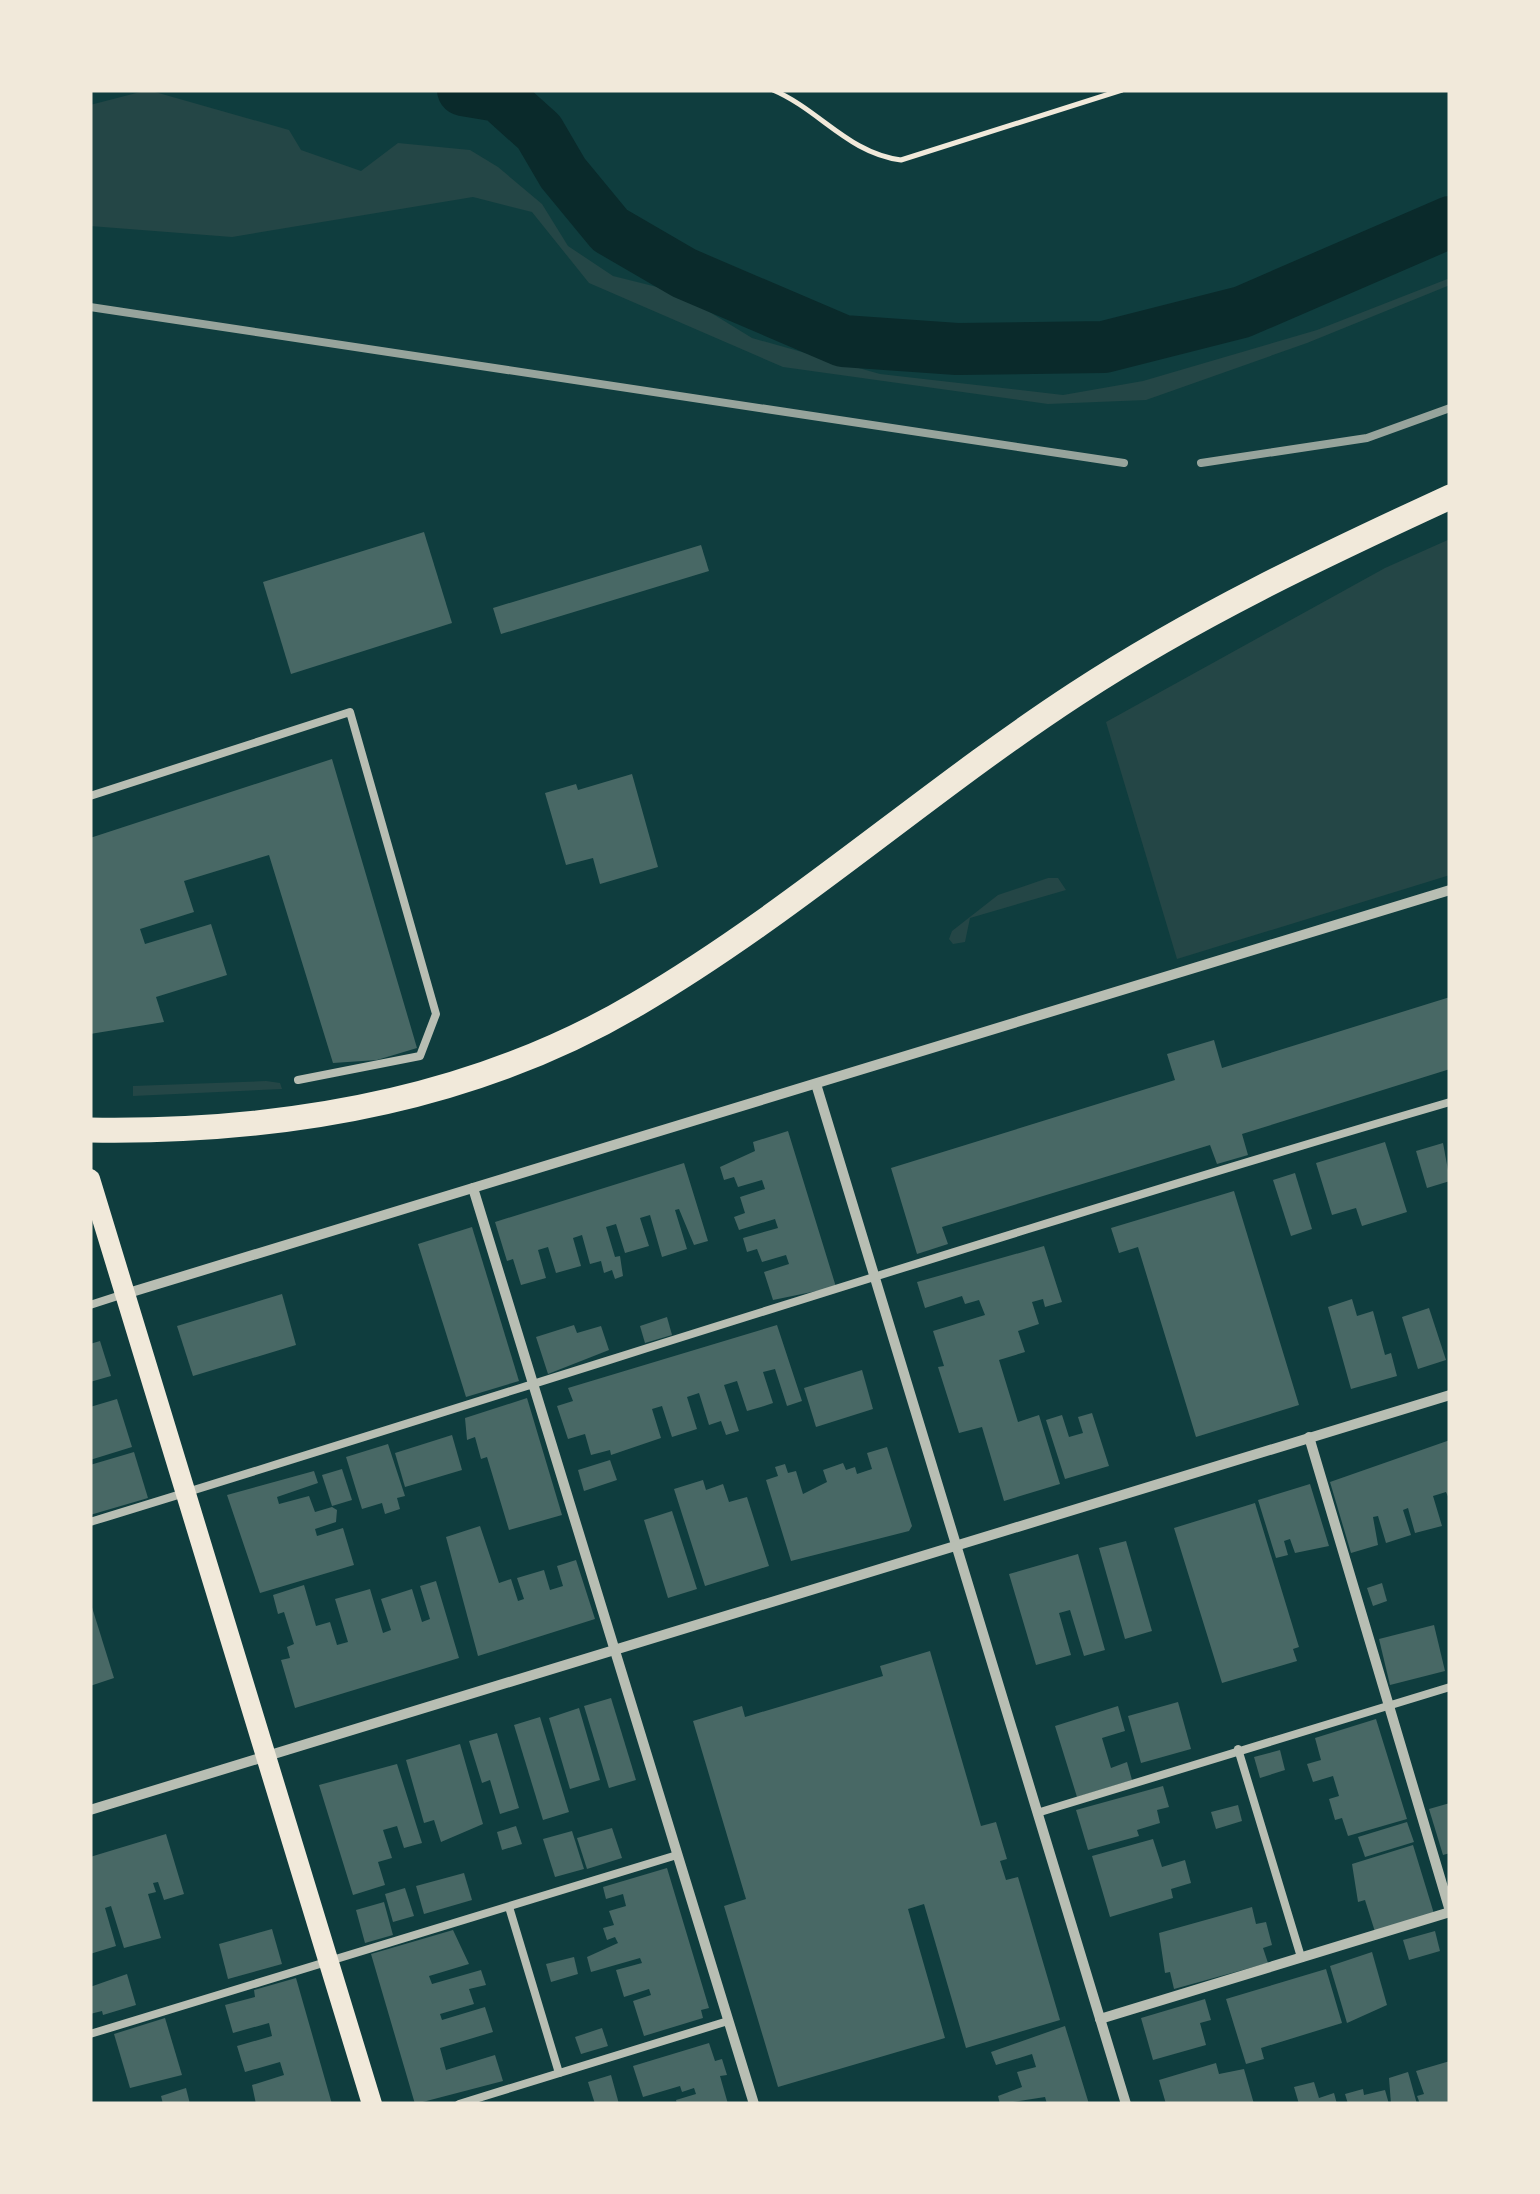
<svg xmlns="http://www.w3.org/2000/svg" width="1540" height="2194" viewBox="0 0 1540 2194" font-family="'Asap Condensed',sans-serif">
<rect width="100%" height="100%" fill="#0f3d3e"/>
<g fill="#244646">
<path d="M148,90l141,40 12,20 60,21 37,-28 72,7 28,17 44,37 26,42 45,30 64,16 75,46 128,36 183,21 80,-14 174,-51 133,-52v7l-143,58 -161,57 -98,4 -265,-37 -194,-84 -57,-71 -59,-15 -241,40 -142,-11v-121z"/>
<path d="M1450,539v336l-273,84 -71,-237 279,-154z"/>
<path d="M1048,878h10l8,12 -96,28 -5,24 -12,2 -4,-5 3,-8 46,-36z"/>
<path d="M266,1081l14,2 2,6 -149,7v-10z"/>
</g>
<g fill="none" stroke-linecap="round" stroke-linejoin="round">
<path stroke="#0a2a2b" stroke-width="52" d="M463,90l36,6 40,36 24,41 47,57 74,43 159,68 114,8 147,-2 138,-35 208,-90"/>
</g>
<g fill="#486865">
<path d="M424,532l28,91 -161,51 -28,-92z"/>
<path d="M701,545l8,26 -208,63 -8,-26z"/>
<path d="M332,759l85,289 -40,12 -44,3 -64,-208 -85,26 10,31 -54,17 5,15 66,-20 16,51 -71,22 8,25 -74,12v-196z"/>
<path d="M632,774l26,93 -58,17 -7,-26 -27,7 -21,-72 31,-9 2,6z"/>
<path d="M1450,997v72l-208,65 6,21 -31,9 -7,-19 -268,82 6,17 -31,10 -26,-86 284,-88 -8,-26 47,-14 8,28z"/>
<path d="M788,1131l48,156 -63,13 -9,-28 25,-8 -3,-9 -24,7 -5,-13 -10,3 -4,-14 35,-10 -3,-9 -36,11 -5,-13 11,-4 -5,-16 25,-8 -3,-9 -24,7 -4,-10 -10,3 -4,-13 35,-16 -2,-9z"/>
<path d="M1385,1142l22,70 -45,14 -6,-18 -24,7 -16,-52z"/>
<path d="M1443,1143l7,38 -23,7 -11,-37z"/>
<path d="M684,1163l24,78 -14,4 -15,-36 -4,1 12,39 -25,8 -12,-42 -10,3 9,28 -24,7 -9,-29 -10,3 9,30 5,-1 3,20 -8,3 -3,-9 -8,3 -3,-12 -11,3 -8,-29 -9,3 8,28 -25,7 -8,-26 -10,3 8,28 -25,7 -8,-26 -6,2 -12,-39z"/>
<path d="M1295,1173l17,56 -21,7 -18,-56z"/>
<path d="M1234,1191l65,214 -103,32 -58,-190 -19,6 -8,-25z"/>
<path d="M472,1227l47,154 -53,16 -48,-153z"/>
<path d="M1044,1246l18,56 -17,5 -2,-8 -11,3 7,22 -21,7 7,21 -26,8 19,62 21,-7 21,69 -56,17 -22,-74 -23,6 -21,-66 6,-1 -11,-35 52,-16 -6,-15 -14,4 -3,-8 -37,12 -8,-26z"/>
<path d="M282,1294l14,51 -103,31 -16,-50z"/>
<path d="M1352,1299l5,17 16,-5 12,44 6,-2 6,23 -46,13 -23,-82z"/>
<path d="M1429,1308l17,52 -28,9 -16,-52z"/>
<path d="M667,1317l5,18 -27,8 -5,-17z"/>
<path d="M574,1325l3,8 24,-7 8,24 -61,24 -12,-37z"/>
<path d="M777,1325l25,76 -15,5 -12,-37 -12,3 10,31 -12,4 -14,4 -10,-30 -13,4 15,46 -13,4 -5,-14 -12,4 -10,-32 -12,4 10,32 -25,8 -10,-31 -10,3 9,29 -50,17 -1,-5 -19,5 -6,-21 -17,5 -11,-33 16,-5 -5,-13z"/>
<path d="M100,1341l11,35 -21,6v-38z"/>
<path d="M862,1370l11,39 -57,18 -12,-39z"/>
<path d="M527,1398l35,117 -53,15 -22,-73 -6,2 -6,-22 -8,3 -2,-22z"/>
<path d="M117,1399l15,48 -42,13v-53z"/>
<path d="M1092,1413l17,53 -44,13 -19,-59 16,-5 7,22 14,-4 -5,-16z"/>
<path d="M452,1435l10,35 -57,17 -10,-34z"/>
<path d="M1450,1440v61l-4,-9 -13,4 9,30 -27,7 -7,-25 -5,2 8,25 -25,8 -8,-27 -5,1 5,28 -27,8 -21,-71z"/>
<path d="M388,1444l17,52 -8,2 3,11 -15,5 -3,-11 -20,6 -16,-52z"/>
<path d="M887,1447l25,79 -3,5 -118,30 -25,-81 12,-4 -3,-9 10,-3 3,9 8,-2 7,23 24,-12 -4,-12 20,-7 3,7 9,-3 2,7 15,-5 -5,-16z"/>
<path d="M134,1452l14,46 -58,17v-50z"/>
<path d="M610,1460l7,20 -33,11 -6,-21z"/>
<path d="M342,1469l10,31 -20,6 -10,-31z"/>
<path d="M314,1471l4,12 -41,14 2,7 30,-8 6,16 17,-5 5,3 -1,12 -21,7 2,7 26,-8 11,37 -94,28 -33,-98z"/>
<path d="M703,1480l3,10 17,-6 6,18 18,-5 22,69 -64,20 -31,-97z"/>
<path d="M1310,1484l19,62 -34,7 -5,-14 -6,2 4,14 -12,3 -18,-58z"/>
<path d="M1255,1503l44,144 -6,2 4,12 -75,22 -48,-155z"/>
<path d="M672,1511l25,78 -29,9 -24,-78z"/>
<path d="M480,1526l19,57 12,-4 7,22 6,-2 -7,-21 27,-8 6,20 13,-4 -6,-20 19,-6 19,59 -117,37 -32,-119z"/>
<path d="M1126,1541l26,90 -27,8 -26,-91z"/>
<path d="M1078,1554l27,96 -21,6 -14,-46 -11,3 12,42 -35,10 -27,-91z"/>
<path d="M436,1581l23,77 -164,50 -14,-48 9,-2 -3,-11 7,-3 -10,-32 -6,2 -5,-19 31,-10 12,41 14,-4 7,23 11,-3 -13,-43 35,-10 13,44 8,-3 -10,-31 31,-10 10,33 8,-3 -10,-33z"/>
<path d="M1382,1583l5,18 -14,5 -6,-18z"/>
<path d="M90,1601l24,77 -24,8z"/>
<path d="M1434,1625l11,46 -55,14 -11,-46z"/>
<path d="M930,1651l51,175 15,-4 11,37 -7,2 6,19 12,-3 42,143 -94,28 -42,-144 -16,5 37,129 -167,49 -54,-181 22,-7 -53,-178 49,-15 3,11 138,-41 -3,-10z"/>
<path d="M611,1698l25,82 -27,8 -25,-82z"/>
<path d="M1178,1702l13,47 -50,14 -13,-47z"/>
<path d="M1118,1706l7,25 -23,7 9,30 16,-6 5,18 -55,17 -22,-71z"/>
<path d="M579,1708l21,72 -30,9 -21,-71z"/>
<path d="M540,1717l29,95 -26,8 -29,-95z"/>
<path d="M1376,1719l31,100 -59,17 -6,-18 -7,2 -6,-21 10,-3 -6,-20 -20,6 -6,-18 14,-4 -6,-22z"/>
<path d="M497,1733l22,75 -19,6 -10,-34 -8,3 -13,-42z"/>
<path d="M460,1744l23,80 -42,18 -7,-22 -10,3 -18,-63z"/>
<path d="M1280,1750l5,20 -25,8 -6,-21z"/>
<path d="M397,1764l25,79 -18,5 -7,-22 -14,4 9,28 -14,4 7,23 -32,10 -34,-110z"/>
<path d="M1163,1786l6,21 -12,3 3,13 -23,7 2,6 -51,14 -12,-40z"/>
<path d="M1450,1803v50l-7,2 -14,-46z"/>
<path d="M1238,1805l4,16 -26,8 -5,-17z"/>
<path d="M1407,1822l7,20 -49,15 -7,-20z"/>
<path d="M516,1826l6,18 -20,6 -5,-18z"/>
<path d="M612,1828l10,30 -35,11 -10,-31z"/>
<path d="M572,1831l12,38 -29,8 -12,-38z"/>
<path d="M166,1834l18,60 -20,6 -6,-18 -5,1 3,9 -8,2 13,44 -37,10 -13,-42 -6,2 11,38 -26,8v-97z"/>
<path d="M1153,1839l9,28 23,-7 6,23 -20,6 2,9 -63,19 -18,-61z"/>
<path d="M1413,1845l22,72 -59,18 -11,-35 -7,2 -6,-38z"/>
<path d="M667,1868l42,140 -8,2 2,8 -59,18 -11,-35 18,-6 -2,-6 -25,8 -8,-27 26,-7 -2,-5 -49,14 -4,-15 31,-14 -3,-6 -8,3 -4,-12 11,-3 -5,-14 17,-5 -3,-12 -17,5 -3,-12z"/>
<path d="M464,1873l8,27 -48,14 -8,-28z"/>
<path d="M405,1888l9,28 -21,6 -8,-28z"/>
<path d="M384,1902l9,33 -28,8 -9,-33z"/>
<path d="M1252,1907l4,17 10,-2 6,23 -9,3 5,15 -94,26 -4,-17 -5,1 -6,-40z"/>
<path d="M272,1929l10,35 -54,15 -9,-35z"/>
<path d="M453,1930l16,34 -40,12 3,8 49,-14 5,15 -17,4 5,15 -34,10 2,6 43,-13 8,25 -53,16 6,22 49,-15 8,26 -88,23 -44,-150z"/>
<path d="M1435,1931l5,20 -31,9 -6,-20z"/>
<path d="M1372,1952l15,53 -40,18 -17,-57z"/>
<path d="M574,1957l4,17 -27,8 -5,-18z"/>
<path d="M1326,1969l16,54 -81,25 3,11 -18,5 -20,-65z"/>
<path d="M127,1974l9,31 -33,10 -1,-4 -12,3v-27z"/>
<path d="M296,1978l36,126h-76l-4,-19 32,-10 -4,-13 -35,10 -8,-26 35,-10 -3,-13 -36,10 -8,-28 30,-8 -1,-7z"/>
<path d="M1205,1999l6,21 -11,3 6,22 -53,15 -12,-42z"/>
<path d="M165,2018l17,57 -52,13 -16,-54z"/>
<path d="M1065,2026l24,78h-42l-2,-7 -45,7 -2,-8 24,-9 -5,-15 19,-5 -4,-13 -36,11 -5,-13z"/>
<path d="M602,2028l6,18 -27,8 -6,-17z"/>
<path d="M709,2043l6,18 7,-2 5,16 -7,1 8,28h-51l-1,-4 20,-6 -2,-6 -12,4 -2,-6 -37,11 -10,-31z"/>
<path d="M1450,2061v43h-30l-3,-8 7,-2 -8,-23z"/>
<path d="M1216,2063l3,11 25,-5 10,35h-88l-7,-24z"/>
<path d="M1408,2072l9,32h-26l-2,-26z"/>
<path d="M611,2075l8,29h-24l-7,-22z"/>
<path d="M1314,2082l5,16 15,-5 3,11h-38l-5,-17z"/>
<path d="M186,2088l4,16h-27l-2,-8z"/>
<path d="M1363,2089l1,6 21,-5 4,14h-41l-3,-10z"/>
</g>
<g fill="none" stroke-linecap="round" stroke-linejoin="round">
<path stroke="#f1e9da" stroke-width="5" d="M773,90c47,20 75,63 128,70l221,-70"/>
<g stroke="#b8beb3" stroke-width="8">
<path d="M90,796l260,-84 86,302 -16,42 -122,24"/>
<path d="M90,1305l34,-11"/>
<path d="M90,1522c454,-139 904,-287 1360,-420"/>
<path d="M1238,1749l63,208"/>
<path d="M1037,1813l413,-126"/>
<path d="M509,1907l50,166"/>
<path d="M90,2034l587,-179"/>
<path d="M459,2104l269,-83"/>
</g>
<g stroke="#b8beb3" stroke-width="10">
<path d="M816,1084l310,1020"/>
<path d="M473,1188l281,916"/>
<path d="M125,1294l1325,-404"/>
<path d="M1309,1437l141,474"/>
<path d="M90,1810l1360,-415"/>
<path d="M1100,2019l350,-107"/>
</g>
<path stroke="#f1e9da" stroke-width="20" d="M90,1179l282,925"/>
<path stroke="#f1e9da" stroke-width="25" d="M90,1130c190,3 381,-28 547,-126 155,-91 289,-212 439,-310 119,-78 246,-138 374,-197"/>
<g stroke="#97a49c" stroke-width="8">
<path d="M90,307l1034,156"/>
<path d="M1201,463l166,-25 83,-30"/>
</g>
</g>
<rect width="1540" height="2194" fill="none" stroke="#f1e9da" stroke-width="185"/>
</svg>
